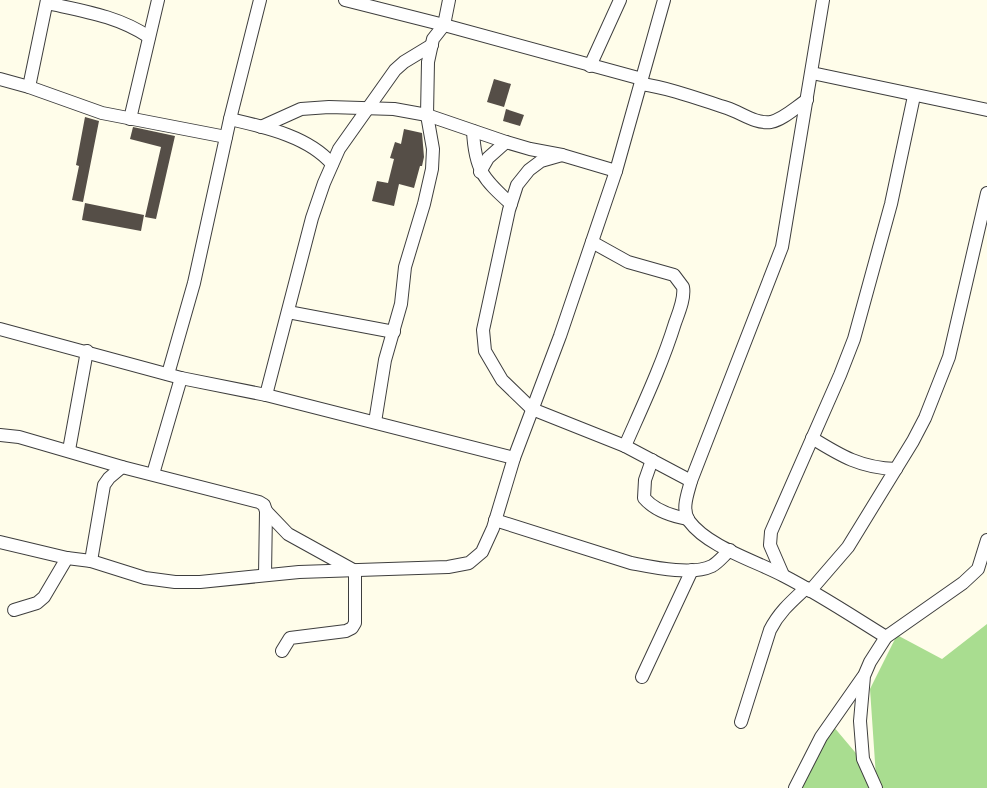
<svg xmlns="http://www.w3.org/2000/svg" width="987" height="788" viewBox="0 0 987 788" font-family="'Roboto Serif',serif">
<rect width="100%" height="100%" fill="#fffdea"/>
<path fill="#a9dd90" d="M987,624v164h-186l32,-62 43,51 -6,-88 27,-54 45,24z"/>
<g fill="#554e47">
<path d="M494,79l17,5 -7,23 -17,-5z"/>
<path d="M506,109l18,6 -4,11 -17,-5z"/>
<path d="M85,117l14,4 -16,81 -11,-2 7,-34 -3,-1z"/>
<path d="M133,127l42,9 -19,83 -11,-2 16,-70 -31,-8z"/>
<path d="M404,129l18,4 2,24 -2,9h-2l-6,22 -15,-4 -5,22 -22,-5 5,-20 11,2 6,-24 -4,-1 5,-16 6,2z"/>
<path d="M85,203l59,12 -3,16 -59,-11z"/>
</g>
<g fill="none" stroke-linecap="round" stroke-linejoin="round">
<defs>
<g id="minor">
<path d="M345,0l99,25 198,54"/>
<path d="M823,0l-41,247 -91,234c-3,12 -10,28 -2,40 19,26 67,40 95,55 35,18 68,40 102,61"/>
<path d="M47,3c36,8 71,13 102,34"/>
<path d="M590,66l30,-66"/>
<path d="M812,73l175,37"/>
<path d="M0,79l29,8 73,26 124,24"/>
<path d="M641,84c29,4 58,15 86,24 15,5 28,16 44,14 13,-3 25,-15 36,-22"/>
<path d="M29,87l18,-87"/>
<path d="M130,119l28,-119"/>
<path d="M230,119c34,8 78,17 102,45"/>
<path d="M261,127l40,-18 28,-2 65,2 33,6 79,27 24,7 32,6 54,16"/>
<path d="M473,131c2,39 10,48 38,73"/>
<path d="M562,155l-21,6 -12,9 -12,15 -8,25 -26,120 2,21 17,29 30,29 93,37 66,35"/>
<path d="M480,172l8,-14 18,-16"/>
<path d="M592,242l36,20 46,13 9,12c2,11 -4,25 -8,36 -13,42 -32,82 -50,123"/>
<path d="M288,312l106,20"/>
<path d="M0,329l181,49 85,17 248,63"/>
<path d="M168,374l26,-91 36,-164 30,-119"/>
<path d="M266,395l46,-177 12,-35 15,-34 56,-79 9,-8 28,-17"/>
<path d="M375,422l10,-62 16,-56 4,-37 19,-63 8,-35 1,-20 -6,-34 1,-53 5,-23 11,-14 5,-25"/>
<path d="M0,435l19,2 103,30 137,35 5,3 2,6 -1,64"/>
<path d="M812,438c29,18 49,30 84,31"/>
<path d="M69,450l18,-99"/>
<path d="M652,460l-7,20 -1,18c11,13 27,18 44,21"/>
<path d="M153,474l28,-96"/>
<path d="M266,511l22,23 67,37v52l-3,5 -6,3 -56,7 -8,13"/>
<path d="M495,520l136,43c21,4 60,13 81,3 7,-4 12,-11 18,-16"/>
<path d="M0,542l67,16 24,3 54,17 30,4h25l99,-10 149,-5 21,-4 13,-11 11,-24 21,-70 46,-122 56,-165 48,-171"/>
<path d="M91,561l13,-76 5,-7 13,-11"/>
<path d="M783,575l-13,-30 1,-13 69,-157 14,-36 37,-135 23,-108"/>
<path d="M810,591l38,-44 65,-106 12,-23 24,-61 38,-164"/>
<path d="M14,610l23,-7 7,-6 23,-39"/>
<path d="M642,677l50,-107"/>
<path d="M741,722l29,-92c9,-18 22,-29 36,-42"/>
<path d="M795,788l26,-51 42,-60"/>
<path d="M876,788l-13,-29 -3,-38 4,-45 6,-14 16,-25 77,-54 15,-14 9,-29"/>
</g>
</defs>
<use href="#minor" stroke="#3e3e3e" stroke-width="14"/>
<use href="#minor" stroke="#fff" stroke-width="12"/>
</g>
</svg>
